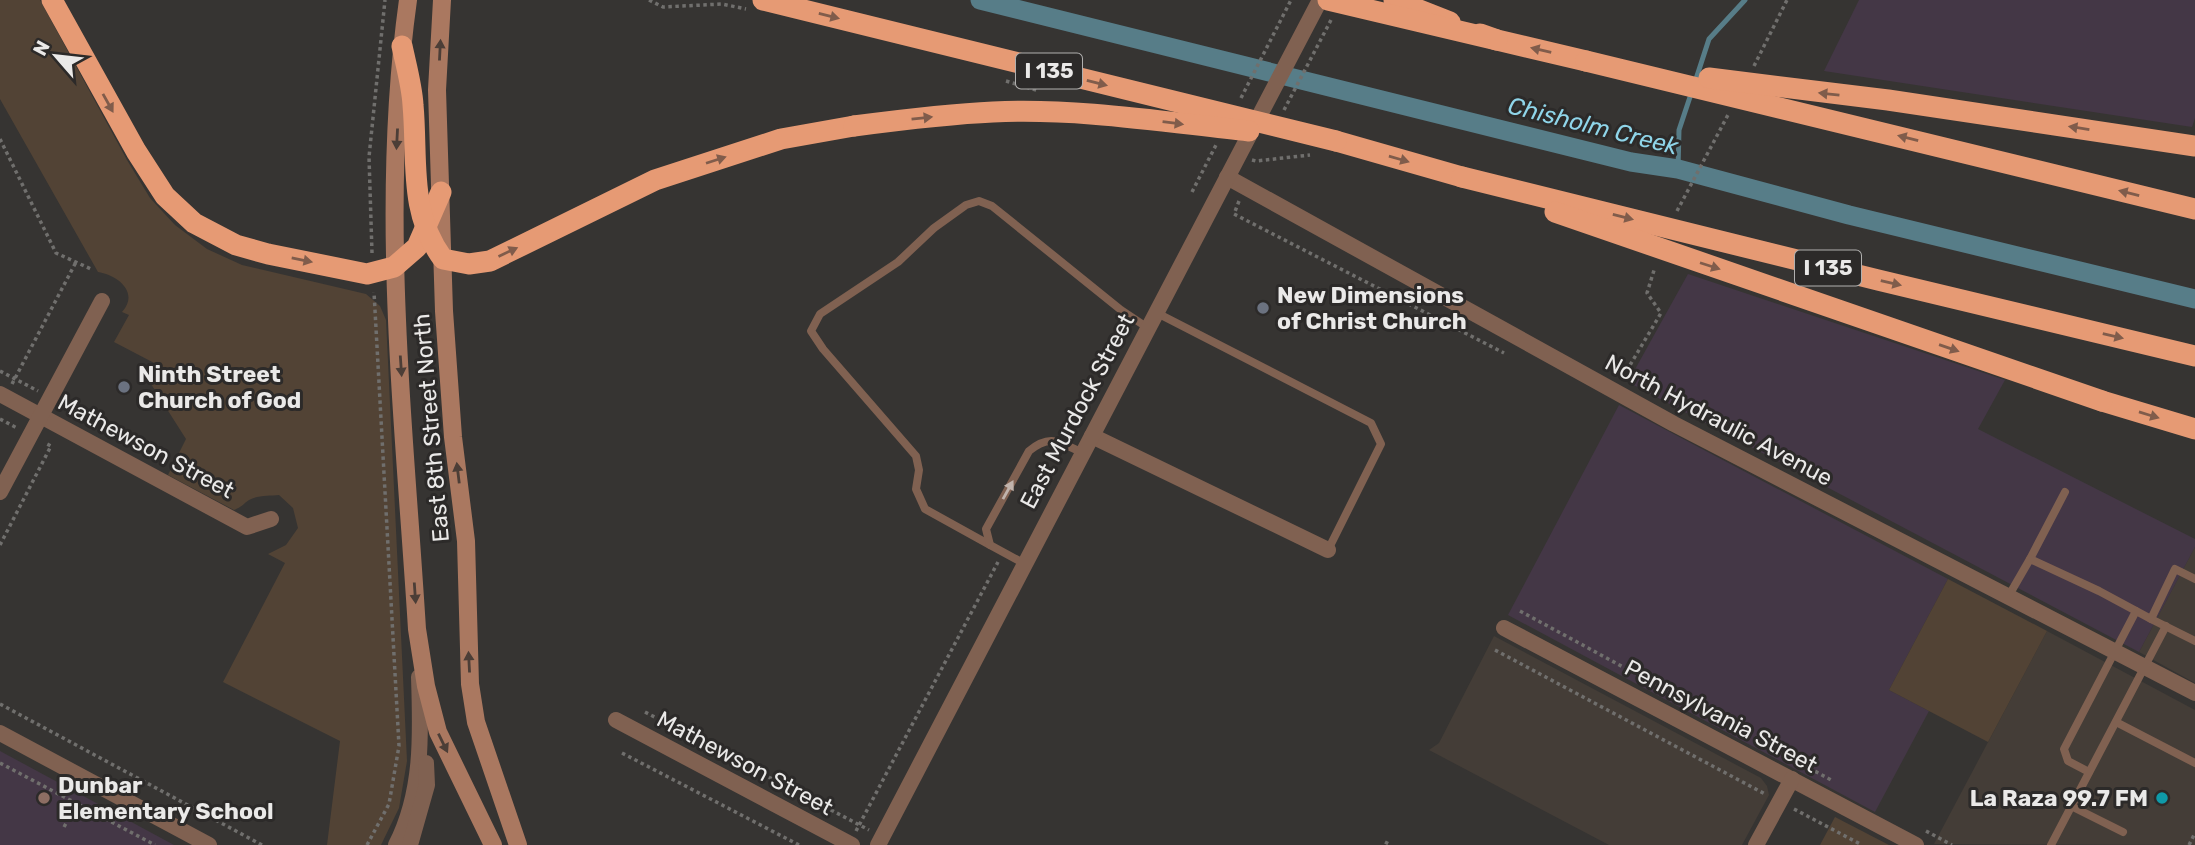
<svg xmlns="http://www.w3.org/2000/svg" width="2195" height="845" viewBox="0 0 2195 845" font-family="Rubik,sans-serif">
<rect width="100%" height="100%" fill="#363432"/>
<g fill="#443d37">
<path d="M2195,547v136l-56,-31z"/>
<path d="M2047,631l148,79v135l-261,-1z"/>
<path d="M1494,636l267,142 6,8 2,9 -27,50h-133l-180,-95 10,-7z"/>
</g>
<g fill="#443746">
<path d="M1859,0h336v118l-3,9 -368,-56z"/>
<path d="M1688,274l317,106 -27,49 217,110v8l-56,105 -511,-270z"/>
<path d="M1619,405l329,174 -59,111 40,21 -54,101 -367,-197z"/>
<path d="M0,751l174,94h-174z"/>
</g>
<g fill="#524335">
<path d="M0,0h40l87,160 23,38 25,27 32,24 35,16 124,29 14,12 6,14 21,441 -8,47 -18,37h-54l13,-104 -117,-59 62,-119 -17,-9 18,-9 12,-17 -5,-20 -14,-13c-9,1 -21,0 -30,5 -6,4 -7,7 -15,10l-66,-35 18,-36 -35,-55 7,-19 -44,-23 15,-27 -7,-3c18,-20 -5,-37 -24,-40l-98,-173z"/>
<path d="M1948,579l99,52 -59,111 -99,-52z"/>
<path d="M1835,817l54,28h-69z"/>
</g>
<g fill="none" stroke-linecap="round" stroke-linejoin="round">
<g stroke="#577d88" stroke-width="5">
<path d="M1695,82l14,-43 36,-39"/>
<path d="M1678,169l1,-39 13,-39"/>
</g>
<path stroke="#577d88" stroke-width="19" d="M980,0l651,162 47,7 171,46 346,84"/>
<g stroke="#706f6d" stroke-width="3.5" stroke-dasharray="3.5 3.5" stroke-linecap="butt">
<path d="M649,0l14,7 59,-3 24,5"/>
<path d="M1754,66l33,-66"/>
<path d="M1006,81l33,10"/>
<path d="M1241,98l50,-98"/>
<path d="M1284,110l47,-90"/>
<path d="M0,139l56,114 35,16"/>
<path d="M1252,160l4,1 54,-6"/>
<path d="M1192,192l24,-47"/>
<path d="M1239,201l-5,13 270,139"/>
<path d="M1677,211l52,-98"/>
<path d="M372,253l-3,-96 16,-157"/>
<path d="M0,371l38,20"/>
<path d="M1623,377l38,-64 -14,-20 8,-26"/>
<path d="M12,384l64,-122"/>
<path d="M64,405l26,14"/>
<path d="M0,419l17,9"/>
<path d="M0,545l51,-99 -6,-3"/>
<path d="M1520,611l313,170"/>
<path d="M1495,650l270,144"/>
<path d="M0,704l262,141"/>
<path d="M645,712l224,118"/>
<path d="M622,753l177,92"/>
<path d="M0,763l155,82"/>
<path d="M1794,809l68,36"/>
<path d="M64,827l13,-23"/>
<path d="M856,831l142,-269"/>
<path d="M1926,831l26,14"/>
<path d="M1385,842l6,3"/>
<path d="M367,845l22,-41 10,-58 -25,-454"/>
<path d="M2189,845l6,-12"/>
</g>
<g stroke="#806151" stroke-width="8">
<path d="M1157,313l214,110 10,21 -53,106"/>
<path d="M990,545l-65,-36 -9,-20 3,-19 -3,-14 -93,-107 -12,-18 9,-17 78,-52 36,-34 32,-23 13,-4 13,5 129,104 27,18"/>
<path d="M2030,559l35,-67"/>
<path d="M1025,564l-35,-19 -4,-16 43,-78c22,-18 31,-8 54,2"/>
<path d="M2195,579l-20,-10 -24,50 44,22"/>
<path d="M2008,597l22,-38 69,32 52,28"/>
<path d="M2116,722l79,41"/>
<path d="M2089,772l-21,-11 -4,-12 72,-138"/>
<path d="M2071,806l52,26"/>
<path d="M2051,845l115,-219"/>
</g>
<g stroke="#806151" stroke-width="16">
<path d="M1227,177l447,247 521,269"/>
<path d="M0,394l247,133 24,-8"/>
<path d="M1092,436l236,114"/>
<path d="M0,492l102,-191"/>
<path d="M1504,628l412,217"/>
<path d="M616,720l236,125"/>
<path d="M0,733l209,112"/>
<path d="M396,845c27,-53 25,-110 23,-168"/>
<path d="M410,845l17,-60 -1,-22"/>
<path d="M878,845l442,-845"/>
<path d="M1756,845l36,-66"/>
</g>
<g stroke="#aa7860" stroke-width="18">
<path d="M408,0c-29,208 -4,420 9,629l9,57 12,46 55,113"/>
<path d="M442,0l-5,90 7,221 9,126 13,104 4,143 6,38 42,123"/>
</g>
<g stroke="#e69a74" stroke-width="21">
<path d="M52,0l84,151 29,45 29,27 42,22 32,9 99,20 27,-7 23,-20 24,-55"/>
<path d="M1394,0l56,22"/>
<path d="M1480,34l17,6 89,21"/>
<path d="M402,46c4,19 10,40 11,59 5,54 -5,107 30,154l26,5 21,-3 165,-81 126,-41 73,-13"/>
<path d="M1336,141l126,36"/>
<path d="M2102,401l93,28"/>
</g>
<g stroke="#e69a74" stroke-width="21">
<path d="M763,0l573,141"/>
<path d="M1328,0l169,40"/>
<path d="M1586,61l609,148"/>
<path d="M1709,78l179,22 307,46"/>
<path d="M854,126c46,-6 92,-12 139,-14 86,-4 171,10 256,19"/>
<path d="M1462,177l416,103 317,76"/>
<path d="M1555,212l547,189"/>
</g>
</g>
<defs><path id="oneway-solid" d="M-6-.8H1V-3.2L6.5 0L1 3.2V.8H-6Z" transform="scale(1.75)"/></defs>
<g fill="#805c4b">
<use href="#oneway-solid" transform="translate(829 16) rotate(14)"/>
<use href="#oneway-solid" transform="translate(1541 50) rotate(-167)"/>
<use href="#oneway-solid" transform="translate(1097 83) rotate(14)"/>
<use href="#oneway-solid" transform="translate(1829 94) rotate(-174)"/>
<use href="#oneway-solid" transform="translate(108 103) rotate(61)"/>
<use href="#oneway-solid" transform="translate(922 118) rotate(-6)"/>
<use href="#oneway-solid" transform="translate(1173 123) rotate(7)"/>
<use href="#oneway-solid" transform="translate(2079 128) rotate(-171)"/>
<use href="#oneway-solid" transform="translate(1908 138) rotate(-166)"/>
<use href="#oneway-solid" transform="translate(1399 159) rotate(16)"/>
<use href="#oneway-solid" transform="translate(716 160) rotate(-18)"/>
<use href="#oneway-solid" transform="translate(2129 193) rotate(-166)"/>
<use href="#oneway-solid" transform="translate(1623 217) rotate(14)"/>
<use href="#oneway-solid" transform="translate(508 252) rotate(-25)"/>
<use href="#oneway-solid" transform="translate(302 260) rotate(11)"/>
<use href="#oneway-solid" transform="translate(1710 266) rotate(18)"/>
<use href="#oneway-solid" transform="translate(1891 283) rotate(13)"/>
<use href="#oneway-solid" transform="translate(2113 336) rotate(13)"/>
<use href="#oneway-solid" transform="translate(1949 348) rotate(19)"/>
<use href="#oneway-solid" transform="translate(2149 415) rotate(17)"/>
</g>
<g fill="#4c3e37">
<use href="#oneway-solid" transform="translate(440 50) rotate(-87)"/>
<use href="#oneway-solid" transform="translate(397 139) rotate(93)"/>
<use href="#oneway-solid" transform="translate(401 366) rotate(86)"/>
<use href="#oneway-solid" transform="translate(458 473) rotate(-97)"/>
<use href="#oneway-solid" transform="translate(415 593) rotate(86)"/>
<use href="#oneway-solid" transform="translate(469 662) rotate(-93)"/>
<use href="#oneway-solid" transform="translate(443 743) rotate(64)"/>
</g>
<use fill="#c0b3ac" href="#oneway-solid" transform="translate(1008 490) rotate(-61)"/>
<g fill="#6b7280" stroke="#2c2a29" stroke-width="2.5">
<circle cx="1263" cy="308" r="7"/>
<circle cx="124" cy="387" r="7"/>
</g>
<circle fill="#8d6e63" stroke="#2c2a29" stroke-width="2.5" cx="44" cy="798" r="7"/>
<circle fill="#0f9aa8" stroke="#2c2a29" stroke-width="2.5" cx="2162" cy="798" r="7"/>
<g text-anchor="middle" stroke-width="6" stroke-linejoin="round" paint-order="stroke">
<g fill="#2c2a29" stroke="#b1b0af" stroke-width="2">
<rect x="1016" y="53.5" width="66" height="35" rx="5"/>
<rect x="1795" y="250.5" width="66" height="35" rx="5"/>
</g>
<g font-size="21" font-weight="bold" fill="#eae9e8">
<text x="1049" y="78">I 135</text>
<text x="1828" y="275">I 135</text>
</g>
<g font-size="23" font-weight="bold" fill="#eae9e8" stroke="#2c2a29" text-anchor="start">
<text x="1277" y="303">New Dimensions<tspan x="1277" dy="26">of Christ Church</tspan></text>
<text x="138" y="382">Ninth Street<tspan x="138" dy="26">Church of God</tspan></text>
<text x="58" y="793">Dunbar<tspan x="58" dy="26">Elementary School</tspan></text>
<text x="2148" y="806" text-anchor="end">La Raza 99.7 FM</text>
</g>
<g font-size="23" fill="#eae9e8" stroke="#2c2a29">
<text transform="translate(1077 411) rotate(-62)" y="8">East Murdock Street</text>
<text transform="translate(1719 420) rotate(28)" y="8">North Hydraulic Avenue</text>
<text transform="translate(431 428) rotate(-95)" y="8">East 8th Street North</text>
<text transform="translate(146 446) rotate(28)" y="8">Mathewson Street</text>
<text transform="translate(1721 716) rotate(28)" y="8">Pennsylvania Street</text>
<text transform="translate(745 763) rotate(28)" y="8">Mathewson Street</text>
</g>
<g font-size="24" font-style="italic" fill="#8fd5e9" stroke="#2c2a29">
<text transform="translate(1593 126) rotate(14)" y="8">Chisholm Creek</text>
</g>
</g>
<g transform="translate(56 56) rotate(298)" stroke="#2c2a29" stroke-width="5" paint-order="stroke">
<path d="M0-5L12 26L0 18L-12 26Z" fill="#eae9e8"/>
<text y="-10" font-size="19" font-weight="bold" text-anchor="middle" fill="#eae9e8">N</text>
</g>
</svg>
